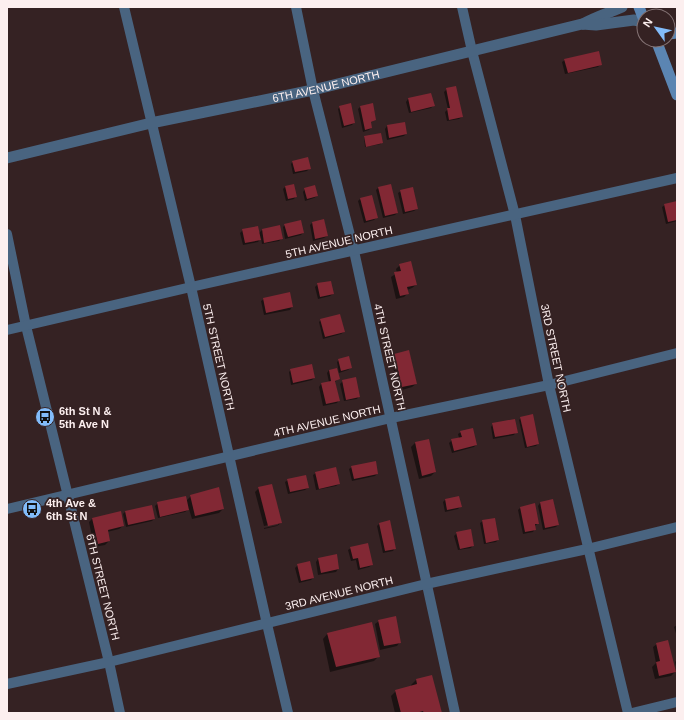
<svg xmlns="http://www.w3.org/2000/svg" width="684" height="720" viewBox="0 0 684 720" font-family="Helvetica,sans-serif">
<rect width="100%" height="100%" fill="#352223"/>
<g fill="#0007">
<path d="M565,60l36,4 -3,3 -33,7 -3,-12z"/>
<path d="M447,89l15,28 -3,2 -12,2 -2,-9 3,-3 -4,-17z"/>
<path d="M408,99l25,7 -2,2 -22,5 -3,-11z"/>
<path d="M340,107l14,16 -2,2 -10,3 -4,-19z"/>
<path d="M360,107l15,13 -5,3 1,5 -2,2 -6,2 -5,-23z"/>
<path d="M404,123l2,11 -2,2 -17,4 -2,-11 2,-3z"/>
<path d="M380,134l1,10 -16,3 -1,-10z"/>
<path d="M293,161l17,7 -3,3 -14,3 -2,-10z"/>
<path d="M285,187l11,9 -2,3 -8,2 -3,-12z"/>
<path d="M378,188l19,25 -2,2 -12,3 -7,-28z"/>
<path d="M305,189l12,7 -3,2 -9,3 -2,-9z"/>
<path d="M401,191l16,18 -3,2 -11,3 -5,-21z"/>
<path d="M360,199l17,18 -3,3 -10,3 -6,-22z"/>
<path d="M677,204v17l-11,3 -4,-17 3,-2z"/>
<path d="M323,220l4,16 -3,2 -11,3 -3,-16 2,-2z"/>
<path d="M285,225l18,8 -2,2 -16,4 -2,-12z"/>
<path d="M243,230l16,3 3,-3 20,8 -3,3 -17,3 -1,-6 -3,4 -15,3 -3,-12z"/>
<path d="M400,265l16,20 -4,3 -5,2v4l-3,3 -8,2 -5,-22 6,-4 -1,-4z"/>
<path d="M318,284l15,10 -3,2 -12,3 -3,-12z"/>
<path d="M264,299l28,8 -2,3 -26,5 -3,-14z"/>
<path d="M321,320l23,12 -3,2 -18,5 -4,-17z"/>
<path d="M395,355l21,29 -4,3 -13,4 -8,-32z"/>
<path d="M339,360l11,8 -2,2 -9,3 -2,-11z"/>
<path d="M291,370l23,8 -2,2 -21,5 -2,-13z"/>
<path d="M329,370l9,9 -3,3 4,18 -2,3 -14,3 -4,-19 2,-3 8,-2 -2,-9z"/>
<path d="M343,381l16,15 -2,3 -13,2 -4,-17z"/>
<path d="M521,418l17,26 -2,2 -11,2 -6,-28z"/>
<path d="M493,424l23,8 -2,3 -21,4 -2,-12z"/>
<path d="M461,432l15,13 -2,2 -22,6 -3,-10 3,-3 7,-2 -1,-4z"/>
<path d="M415,443l20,29 -4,4 -12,3 -8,-32z"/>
<path d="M352,467l25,7 -2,2 -23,5 -3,-12z"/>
<path d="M316,473l23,11 -3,2 -20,4 -3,-15z"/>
<path d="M288,480l20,8 -3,2 -17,4 -3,-12z"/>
<path d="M259,488l22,35 -4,3 -13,3v-1l14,-3v-2l-14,3 -9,-34z"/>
<path d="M191,496l32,13 -4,4 -27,6 -3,-10 -4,3 -27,6 -3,-12 3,-3 28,-2z"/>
<path d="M459,497l1,10 -2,2 -13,3 -2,-10 2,-2z"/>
<path d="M552,500l6,25 -2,2 -13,3 -5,-24 2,-3z"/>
<path d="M151,506l3,13 -2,2 -26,6 -3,-13 2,-2z"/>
<path d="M520,508l18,15 -3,3v3l-2,3 -10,2 -5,-24z"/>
<path d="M92,519l31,7 -4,3 -12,3 2,9 -4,4 -11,2 -5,-25z"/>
<path d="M483,521l15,19 -2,2 -12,2 -4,-21z"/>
<path d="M379,524l16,24 -2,3 -10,2 -6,-27z"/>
<path d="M457,533l16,12 -2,3 -13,2 -4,-14z"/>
<path d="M351,548l21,17 -3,2 -11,3 -2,-10 -5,1 -3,-11z"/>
<path d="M336,556l2,13 -2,3 -18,3 -2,-13 2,-3z"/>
<path d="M298,565l15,13 -2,2 -12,3 -4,-15z"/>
<path d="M379,621l21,21 -3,4 -17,4 -5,-26z"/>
<path d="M677,625v12l-3,-10z"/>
<path d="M328,633l51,23 -5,5 -44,11 -7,-33z"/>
<path d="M657,644l18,28 -4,4 -16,3 -3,-12 4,-4 -3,-16z"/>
<path d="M677,660v11l-2,-9z"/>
<path d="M431,676l10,37h-46l-4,-17 5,-5 15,-4v-2l5,-5z"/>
</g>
<g fill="#822834">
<path d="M599,51l3,14 -34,8 -4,-14z"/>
<path d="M456,86l7,31 -14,3 -2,-12h3l-4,-20z"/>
<path d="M431,93l4,13 -24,6 -3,-14z"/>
<path d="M351,103l4,20 -11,3 -5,-20z"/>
<path d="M373,103l3,17 -5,2 1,6 -7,2 -5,-24z"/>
<path d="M405,122l2,12 -18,4 -2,-13z"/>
<path d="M381,133l2,10 -17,4 -2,-11z"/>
<path d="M308,157l3,12 -16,3 -3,-11z"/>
<path d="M294,184l3,13 -9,2 -3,-13z"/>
<path d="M391,184l7,29 -13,3 -7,-29z"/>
<path d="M315,185l3,11 -11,3 -3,-11z"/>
<path d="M413,187l5,22 -13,3 -5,-22z"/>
<path d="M372,195l6,23 -12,3 -6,-23z"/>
<path d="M677,201v19l-9,2 -4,-18z"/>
<path d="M324,219l4,17 -13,3 -3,-17z"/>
<path d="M301,220l3,13 -16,4 -4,-13z"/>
<path d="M280,225l3,14 -19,4 -2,-14z"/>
<path d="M258,226l3,14 -16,3 -3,-14z"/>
<path d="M411,261l6,24 -10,2 2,7 -9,2 -6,-24 7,-1 -2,-7z"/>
<path d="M331,281l3,13 -14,3 -3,-14z"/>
<path d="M290,292l3,15 -27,6 -3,-15z"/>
<path d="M340,314l5,18 -20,5 -5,-18z"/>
<path d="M409,350l8,34 -15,3 -8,-33z"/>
<path d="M349,356l3,12 -11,3 -3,-12z"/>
<path d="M312,364l3,14 -22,5 -3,-14z"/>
<path d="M337,368l3,11 -5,2 5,20 -14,3 -5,-21 10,-2 -2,-11z"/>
<path d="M356,377l4,20 -14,3 -4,-20z"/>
<path d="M533,414l6,30 -12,3 -7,-30z"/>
<path d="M515,419l3,14 -23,4 -3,-14z"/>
<path d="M473,428l4,17 -23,6 -3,-12 11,-2 -2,-6z"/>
<path d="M429,439l7,33 -14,4 -7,-34z"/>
<path d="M376,461l2,13 -24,5 -3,-13z"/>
<path d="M336,467l4,17 -21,5 -4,-17z"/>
<path d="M306,475l3,13 -19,4 -3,-13z"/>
<path d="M272,484l10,39 -14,3 -10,-39z"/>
<path d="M219,487l5,22 -29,7 -5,-21z"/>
<path d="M186,496l3,14 -29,7 -3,-15z"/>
<path d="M459,496l3,11 -15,3 -2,-11z"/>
<path d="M553,499l6,26 -14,3 -5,-26z"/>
<path d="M535,503l4,21h-4l1,6 -11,2 -5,-25z"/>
<path d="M152,505l3,14 -27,6 -3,-14z"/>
<path d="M121,511l3,15 -16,4 2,11 -12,3 -6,-26z"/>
<path d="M495,518l4,22 -13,3 -4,-23z"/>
<path d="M390,520l6,29 -11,2 -6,-28z"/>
<path d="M471,529l3,17 -14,3 -4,-17z"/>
<path d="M368,543l5,22 -13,3 -2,-10 -5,1 -3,-12z"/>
<path d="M337,554l2,15 -18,4 -3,-15z"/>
<path d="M310,561l4,17 -13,3 -4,-17z"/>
<path d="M396,616l5,27 -17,3 -6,-26z"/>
<path d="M372,622l8,35 -44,10 -9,-34z"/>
<path d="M668,640l8,32 -17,4 -3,-14 4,-1 -4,-18z"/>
<path d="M432,675l10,38h-18l-1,-2 -7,2h-15l-6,-23 22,-6 -1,-5z"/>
</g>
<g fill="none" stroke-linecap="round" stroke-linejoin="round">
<g stroke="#496480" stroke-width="10">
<path d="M124,7l67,280 76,337 21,89"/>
<path d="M296,7l17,83 41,161 101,462"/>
<path d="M462,7l10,44 43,164 34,170 79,328"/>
<path d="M7,234l19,92 83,336 11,51"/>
<path d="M7,330l184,-43 486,-109"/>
<path d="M7,509l384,-91 158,-33 128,-32"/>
<path d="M7,684l102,-22 317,-78 161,-35 90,-22"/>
<path d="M632,713l45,-11"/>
</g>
<g stroke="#496480" stroke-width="11">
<path d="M583,24c12,-7 26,-11 39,-17"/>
<path id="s1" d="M7,158l144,-35 162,-33 269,-66 14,1 38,-5 10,2"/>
</g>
<g stroke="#5b85b2" stroke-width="11">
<path d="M639,7l5,13"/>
<path d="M668,34l9,-1"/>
<path d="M656,40l21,55"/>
</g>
</g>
<defs>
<symbol id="bus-disc" viewBox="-11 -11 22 22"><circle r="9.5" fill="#82bcfa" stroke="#352223"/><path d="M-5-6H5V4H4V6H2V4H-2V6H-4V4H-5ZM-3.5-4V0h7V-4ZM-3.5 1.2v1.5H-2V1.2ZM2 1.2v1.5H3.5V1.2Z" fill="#111"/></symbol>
</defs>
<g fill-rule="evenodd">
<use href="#bus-disc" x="34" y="406" width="22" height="22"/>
<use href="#bus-disc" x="21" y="498" width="22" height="22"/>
</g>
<g text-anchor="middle" stroke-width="3.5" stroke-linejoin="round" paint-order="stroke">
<g font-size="11" fill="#fcefef" stroke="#352223">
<text dy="4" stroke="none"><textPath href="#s1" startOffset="327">6TH AVENUE NORTH</textPath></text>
<text transform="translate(339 242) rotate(-13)" y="4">5TH AVENUE NORTH</text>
<text transform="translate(219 357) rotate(77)" y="4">5TH STREET NORTH</text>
<text transform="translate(390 357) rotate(77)" y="4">4TH STREET NORTH</text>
<text transform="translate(556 358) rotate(78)" y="4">3RD STREET NORTH</text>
<text transform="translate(327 421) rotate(-13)" y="4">4TH AVENUE NORTH</text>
<text transform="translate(103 587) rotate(76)" y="4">6TH STREET NORTH</text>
<text transform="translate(339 593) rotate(-14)" y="4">3RD AVENUE NORTH</text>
</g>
<g font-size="11" font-weight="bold" fill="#fcefef" stroke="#352223" text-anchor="start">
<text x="59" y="415">6th St N &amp;<tspan x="59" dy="13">5th Ave N</tspan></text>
<text x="46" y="507">4th Ave &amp;<tspan x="46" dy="13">6th St N</tspan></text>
</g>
</g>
<rect width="684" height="720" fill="none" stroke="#fcefef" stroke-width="16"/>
<g transform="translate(656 28) rotate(303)"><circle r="19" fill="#352223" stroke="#857475"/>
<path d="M0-3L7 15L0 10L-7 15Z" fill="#82bcfa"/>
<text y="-6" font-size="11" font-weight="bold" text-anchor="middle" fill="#fcefef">N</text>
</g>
</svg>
